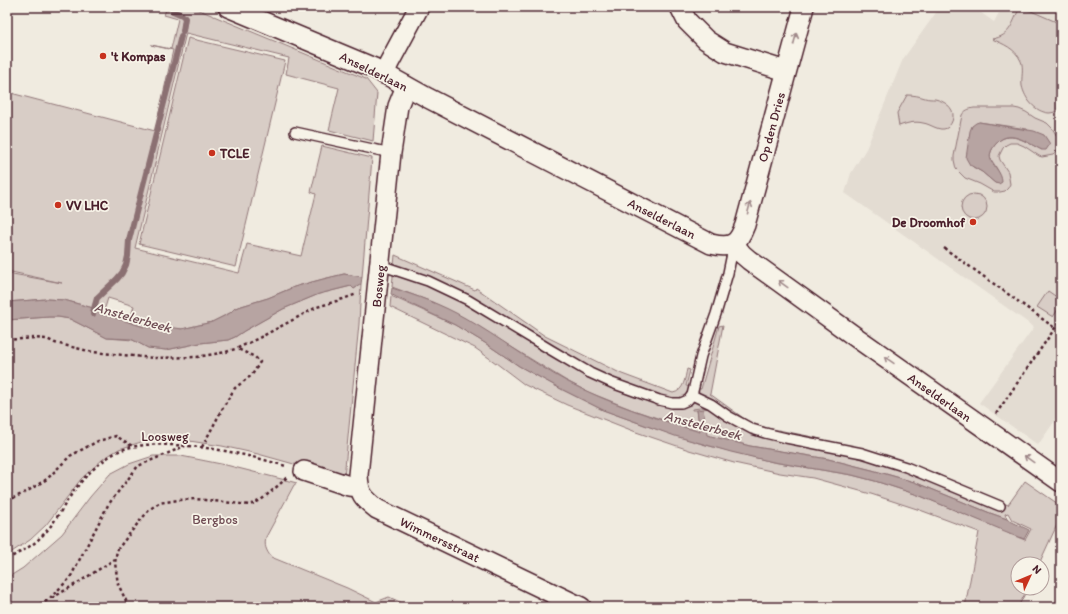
<svg xmlns="http://www.w3.org/2000/svg" width="1068" height="614" viewBox="0 0 1068 614" font-family="Itim,sans-serif">
<rect width="100%" height="100%" fill="#f0ebe0"/>
<filter id="ink" filterUnits="userSpaceOnUse"><feTurbulence type="fractalNoise" baseFrequency=".025" numOctaves="2"/><feDisplacementMap in="SourceGraphic" scale="8" xChannelSelector="R" yChannelSelector="G"/><feConvolveMatrix kernelMatrix="1 2 1 2 8 2 1 2 1" color-interpolation-filters="sRGB"/></filter>
<g filter="url(#ink)">
<path fill="#e3dcd2" d="M940,7h33l21,15 8,-15h59v405l-23,33 -59,-42 55,-76 -189,-134 6,-20 15,-24 37,-90z"/>
<g fill="#d8cdc6" stroke="#917678" fill-rule="evenodd">
<path d="M167,7h25l174,72 11,14 -4,48 -44,-11 10,-42 -53,-14 3,-16 -103,-25 -51,215 104,25 8,-29 54,12 15,-62 -5,-2 11,-46 50,12 -10,119 -5,-1 -13,-2 -36,9 -14,4 -26,11 -33,10 -5,5 -18,9 -30,7 -38,-2 -15,-5 5,-16 -26,-8 -4,13 -40,-11 -18,-1 -39,3v-29l55,10 -55,-12v-179l148,39 18,-81 -22,-5 20,4 7,-30 -14,-4z"/>
<path d="M1020,7h2l39,17v86c-4,1 -8,3 -12,3 -14,-1 -24,-14 -27,-27 -1,-8 2,-18 -1,-25 -6,-13 -18,-17 -29,-22 19,-3 20,-16 28,-32z"/>
<path d="M188,38l97,23 -49,206 -97,-23z"/>
<path d="M907,95c7,0 12,1 18,3 3,1 7,1 10,1 9,2 19,8 18,18 0,4 -3,9 -6,11 -8,4 -16,-4 -24,-5 -8,-2 -16,0 -24,3l-2,-13z"/>
<path d="M974,108h40l5,1 7,3 9,6 12,5 5,5 8,13c2,5 -2,10 -7,14l-11,2 -3,-1 -15,-10 -7,-3h-7l-4,2 -3,3 -4,8 1,4 8,12 2,12 -2,4 -3,3 -5,1h-6l-14,-8 -15,-6 -9,-9 -2,-9v-4l8,-41c3,-5 7,-6 12,-7zM979,122l48,7 15,21c-15,-7 -34,-23 -48,-4 -2,3 -4,7 -4,11 2,5 6,9 8,14 2,3 2,8 2,12h-5l-13,-11 -9,-5z"/>
<circle cx="974" cy="207" r="13"/>
<path d="M395,255l80,35 1,-2 3,2 66,46 77,38 51,19c11,-2 12,-15 14,-24l3,1 -4,16 15,3 18,-63 4,-1 -13,69 43,31 60,12 85,23 41,15 69,30 17,-24 36,25v10l-22,48h-21v24h10l-10,19h-53l14,-75 -59,-22 -49,-16 -58,-16 -33,-5 -46,-10 -45,-13 -53,-18 -69,-27 -42,-20 -29,-22 -21,-15 -85,-41 1,-11 64,29 30,18 34,23 44,24 40,20 47,17 52,17 71,18 79,13 23,6 43,14 84,34v2l23,9 6,-11 -19,-9 -4,-7 -3,1 2,5 -17,-6 -76,-31 -42,-12 -44,-11 -78,-13 -44,-11 -3,-26 6,-1v-1l-17,2v1h5l3,22 -67,-22 -45,-18 -23,-12 -101,-62 -32,-16 -40,-15z"/>
<path d="M361,284l-2,40 -15,154 -86,-24 -36,-8 -39,-6 -21,-1 -21,3 -22,7 -16,10 -22,20 -35,46 -16,15 -23,15v-235l42,-3h9l12,2 37,19 26,2 15,8 18,2 34,-7 28,-3 7,-3 9,-6 39,-22 36,-15 32,-8 3,3z"/>
<path d="M1048,291l13,9v5l-8,12 -16,-10z"/>
<path d="M153,456h28l45,9 71,18 -3,2 -28,52c-2,9 0,13 5,20l76,31 29,14 13,-5 22,10h-404v-29l16,-10 39,-34 28,-37 20,-23 19,-10z"/>
</g>
<g fill="#b7a4a2" stroke="#8b6f72">
<path d="M979,122l55,9 10,4 6,9 -4,6h-4c-15,-7 -33,-23 -47,-5 -4,5 -6,10 -4,15 3,7 11,13 11,22l-3,2 -4,-1 -13,-11 -12,-7 -4,-7 4,-27 2,-5 4,-3z"/>
<path d="M344,274l13,2 5,1 -1,7 -7,5 -3,-3 -32,8 -36,15 -39,22 -9,6 -7,3 -28,3 -34,7 -18,-2 -17,-9 -24,-1 -37,-19 -12,-2h-9l-42,3v-18l39,-3 18,1 40,11 -1,3 41,13h25l13,2 30,-7 18,-9 5,-5 33,-10 26,-11 29,-8z"/>
<path d="M392,288c25,8 49,16 73,30 34,19 66,44 101,63 42,22 88,37 134,51l-3,-22 6,-1 4,26 43,11 78,13 44,11 42,12 76,31 17,6 1,1 21,10 -5,9 -106,-44 -43,-14 -23,-6 -79,-13 -42,-10 -56,-16 -72,-26 -40,-20 -44,-24 -34,-23 -30,-18 -59,-28 -5,-3z"/>
</g>
<g fill="none" stroke-linecap="round" stroke-linejoin="round">
<g stroke="#8b6f72" stroke-width="6">
<path d="M171,7v1l2,3 9,4 3,3 -2,13"/>
<path d="M93,314v-2l4,-14 20,-19 5,-6 4,-8 2,-9 1,-16 52,-204"/>
</g>
<defs>
<g id="service">
<path d="M295,132l96,21"/>
<path d="M380,265l48,16 40,19 83,50 39,23 22,10 47,17 13,3h9l7,-3 4,-5 2,-8 7,-31 15,-42 12,-41 6,-29"/>
<path d="M692,395l19,9 17,12 24,13 13,4 21,5 76,15 44,14 94,39"/>
</g>
<g id="minor">
<path d="M228,7l146,61 54,30 283,146c21,5 27,0 34,-19l59,-218"/>
<path d="M680,7l7,14 19,19 19,12 61,19"/>
<path d="M384,74l5,-11 30,-56"/>
<path d="M406,86l-8,20 -7,47 -33,322c1,19 5,23 19,34l204,98"/>
<path d="M734,244l8,10 7,6 108,78 204,144"/>
<path d="M304,471l45,15 10,1"/>
</g>
</defs>
<use href="#service" stroke="#4a1f2b" stroke-width="12"/>
<use href="#minor" stroke="#4a1f2b" stroke-width="22"/>
<g stroke="#4a1f2b" stroke-width="2.5" stroke-dasharray="3 3" stroke-linecap="butt">
<path d="M944,248l111,80"/>
<path d="M7,340l28,-2 12,1 8,4 38,9 60,6 44,-1 29,-5 12,-4 21,-10 58,-31 26,-8 14,-5"/>
<path d="M996,414l59,-86 6,-7"/>
<path d="M202,447l23,-43 10,-16 17,-13 8,-13 -5,-5 -17,-8"/>
<path d="M7,501l19,-9 21,-13 23,-23 28,-15 18,-5 18,11"/>
<path d="M7,559c12,-6 24,-12 33,-21 17,-16 26,-39 41,-56 10,-12 24,-24 38,-31 17,-7 34,-7 51,-6 40,1 78,10 116,21"/>
<path d="M52,598l24,-14 39,-25"/>
<path d="M34,607l14,-7 22,-22 38,-73 30,-39 47,-20"/>
<path d="M129,607l-11,-23 -3,-21 1,-7 1,-6 17,-22 16,-19 9,-6 19,-3 18,-1 54,6 11,-5 19,-16 7,-7"/>
</g>
<use href="#service" stroke="#f7f3e8" stroke-width="9"/>
<use href="#minor" stroke="#f7f3e8" stroke-width="19"/>
</g>
<defs><path id="oneway-shaft" d="M-6 0H5M1.5-3L5.5 0L1.5 3" fill="none" stroke-width="1.6" stroke-linecap="round" stroke-linejoin="round"/></defs>
<g stroke="#a0898a">
<use href="#oneway-shaft" transform="translate(795 39) rotate(-75)"/>
<use href="#oneway-shaft" transform="translate(749 208) rotate(-75)"/>
<use href="#oneway-shaft" transform="translate(783 284) rotate(-144)"/>
<use href="#oneway-shaft" transform="translate(889 360) rotate(-145)"/>
<use href="#oneway-shaft" transform="translate(1029 459) rotate(-144)"/>
</g>
</g>
<g fill="#c8321e" stroke="#f7f3e8" stroke-width="1.5">
<circle cx="103" cy="56" r="4"/>
<circle cx="212" cy="153" r="4"/>
<circle cx="58" cy="205" r="4"/>
<circle cx="973" cy="222" r="4"/>
</g>
<g text-anchor="middle" stroke-width="3.5" stroke-linejoin="round" paint-order="stroke">
<g font-size="13" font-weight="bold" fill="#4a1f2b" stroke="#f7f3e8" text-anchor="start">
<text x="111" y="61">'t Kompas</text>
<text x="220" y="158">TCLE</text>
<text x="66" y="210">VV LHC</text>
<text x="965" y="227" text-anchor="end">De Droomhof</text>
</g>
<g font-size="13" fill="#4a1f2b" stroke="#f7f3e8">
<text transform="translate(374 71) rotate(26)" y="5">Anselderlaan</text>
<text transform="translate(771 127) rotate(-75)" y="5">Op den Dries</text>
<text transform="translate(662 218) rotate(27)" y="5">Anselderlaan</text>
<text transform="translate(378 286) rotate(-84)" y="5">Bosweg</text>
<text transform="translate(940 397) rotate(35)" y="5">Anselderlaan</text>
<text x="165" y="441">Loosweg</text>
<text transform="translate(440 539) rotate(26)" y="5">Wimmersstraat</text>
</g>
<g font-size="13" fill="#6e4a52" stroke="#f7f3e8">
<text x="215" y="524">Bergbos</text>
</g>
<g font-size="14" font-style="italic" fill="#704e55" stroke="#f7f3e8">
<text transform="translate(133 317) rotate(16)" y="5">Anstelerbeek</text>
<text transform="translate(703 425) rotate(15)" y="5">Anstelerbeek</text>
</g>
</g>
<rect width="1068" height="614" fill="none" stroke="#f7f3e8" stroke-width="24"/>
<rect x="12" y="12" width="1044" height="590" fill="none" stroke="#4a1f2b" stroke-width="1.5" filter="url(#ink)"/>
<g transform="translate(1030 576) rotate(46)"><circle r="19" fill="#f7f3e8" stroke="#b29e9c"/>
<path d="M0-3L7 15L0 10L-7 15Z" fill="#c8321e"/>
<text y="-6" font-size="11" font-weight="bold" text-anchor="middle" fill="#4a1f2b">N</text>
</g>
</svg>
